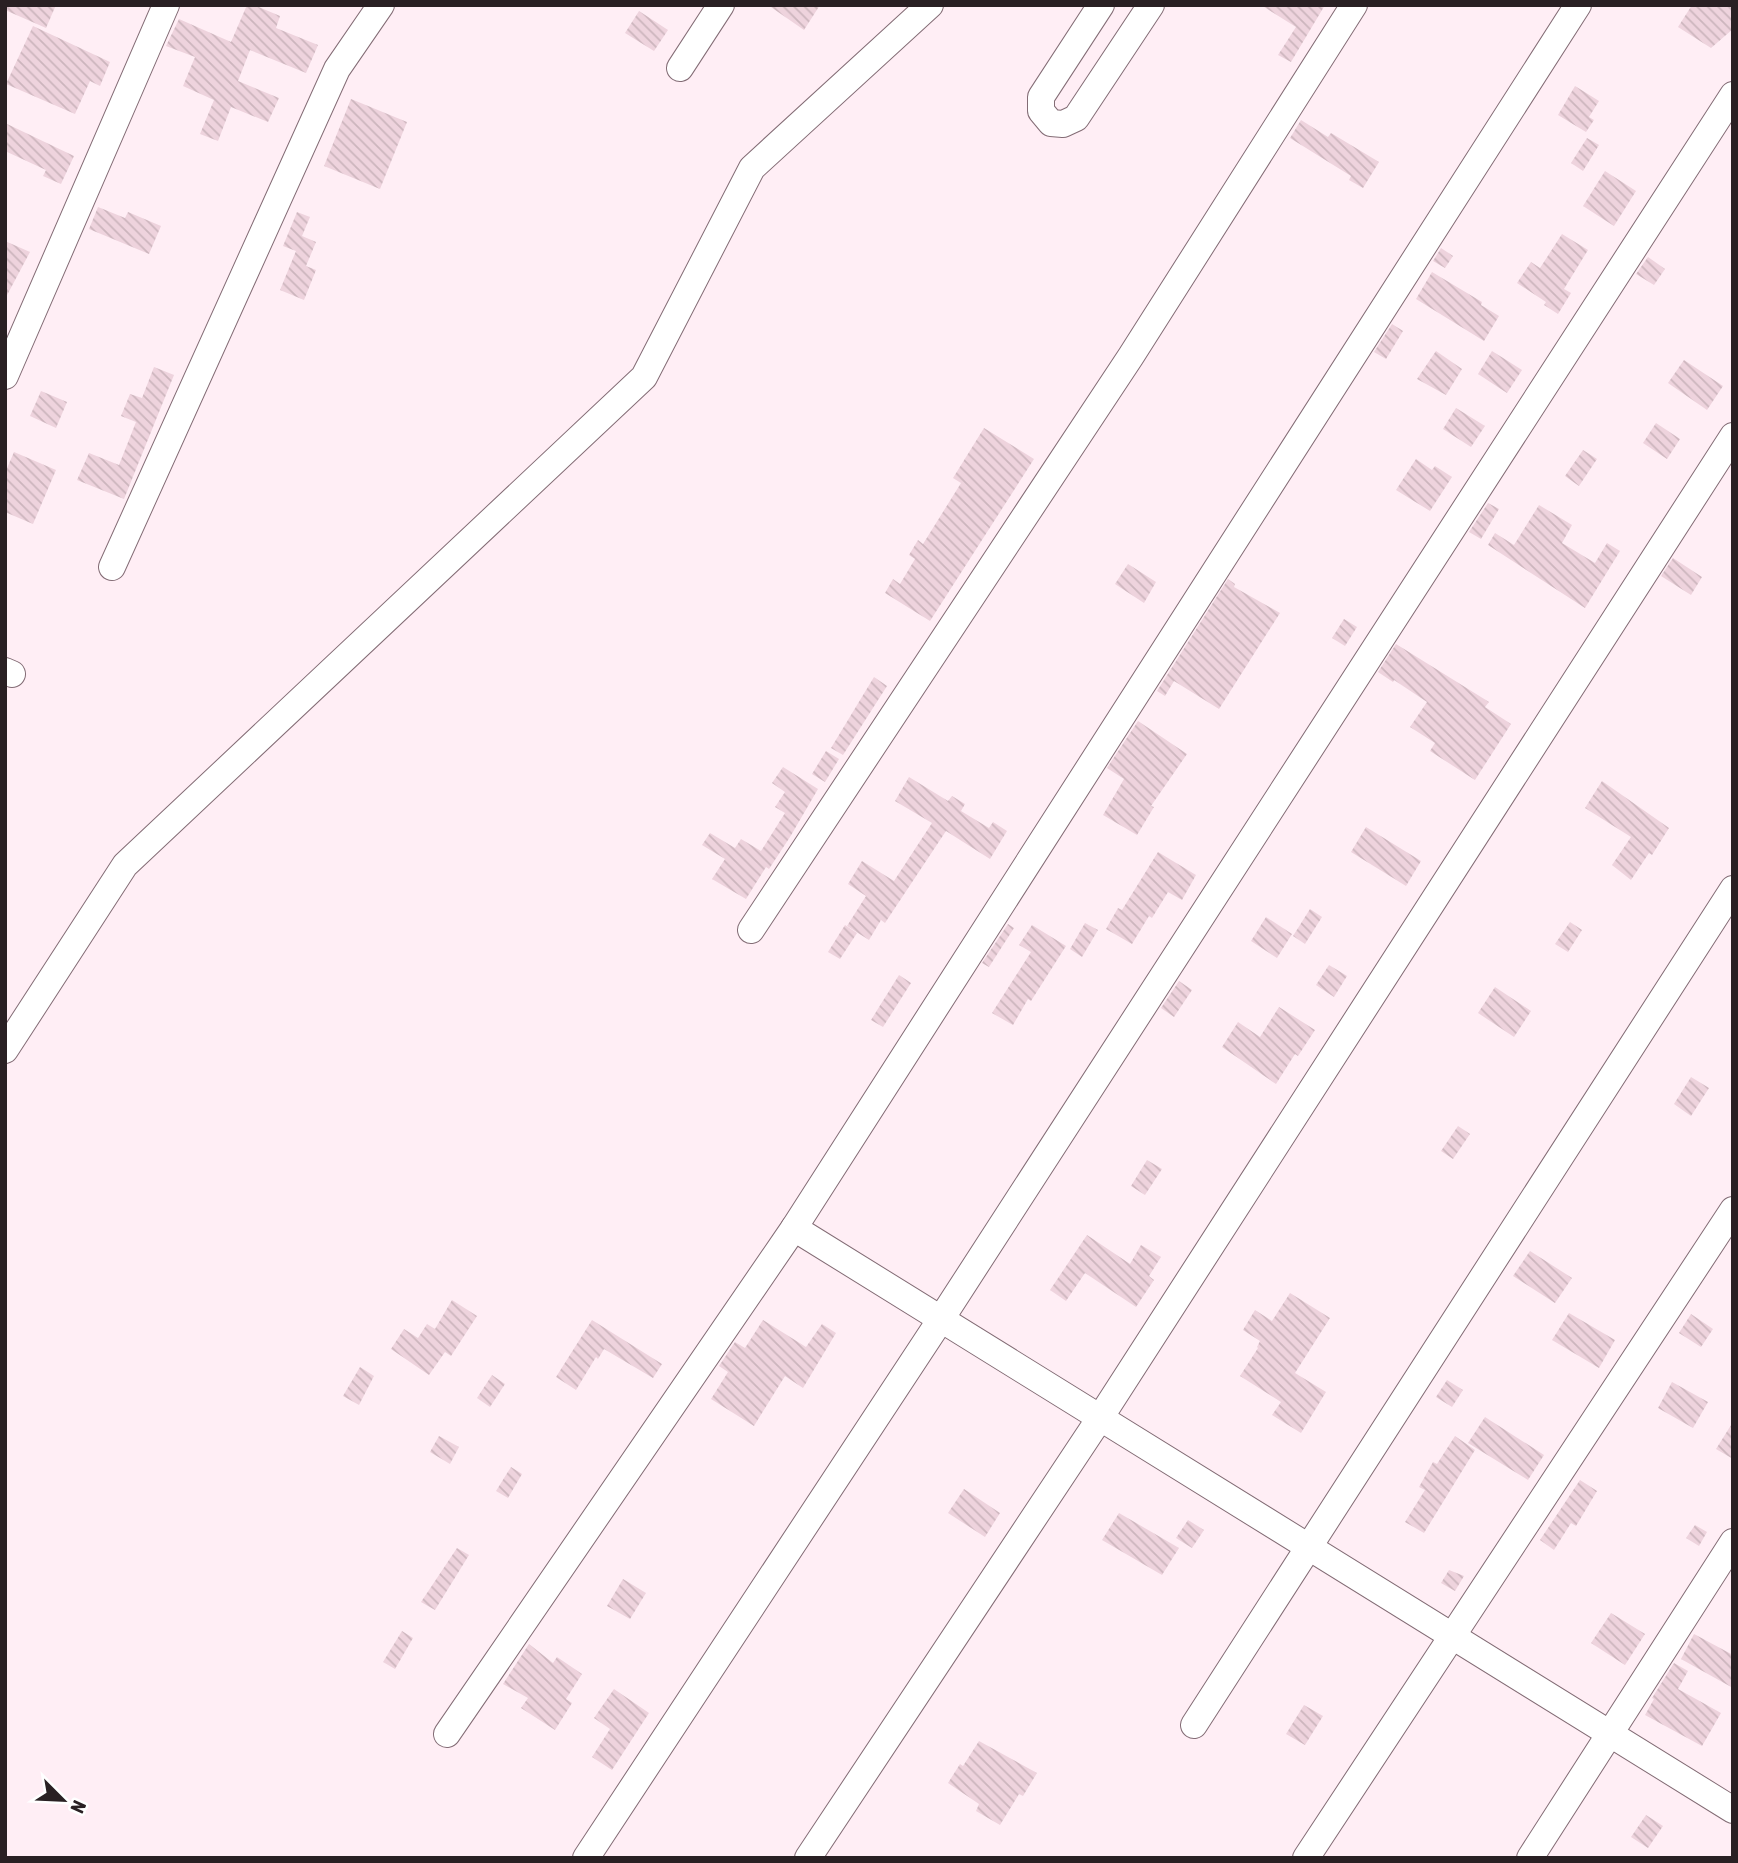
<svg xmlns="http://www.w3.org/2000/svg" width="1738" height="1863" viewBox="0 0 1738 1863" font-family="'Asap Condensed',sans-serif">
<defs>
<pattern id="building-back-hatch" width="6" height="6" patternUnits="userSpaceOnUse" patternTransform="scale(1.75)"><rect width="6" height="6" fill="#eed3dd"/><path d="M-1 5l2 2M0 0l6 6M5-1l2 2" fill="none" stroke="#ccb5bd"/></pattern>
</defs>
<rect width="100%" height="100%" fill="#ffeef5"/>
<g fill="url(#building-back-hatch)">
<path d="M5,5h51l-10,23 -41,-18z"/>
<path d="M247,5h7l26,11 -4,12 42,17 -12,28 -56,-23 -12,31 41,17 -11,24 -37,-15 -13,34 -18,-7 14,-34 -31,-14 12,-29 -29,-11 13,-27 52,23z"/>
<path d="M768,5h52l-16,25z"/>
<path d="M1261,5h64l-34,57 -13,-7 18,-28z"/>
<path d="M1692,5h41v24l-22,19 -33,-21z"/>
<path d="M639,11l29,19 -14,21 -29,-18z"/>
<path d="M33,26l77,36 -10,24 -10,-5 -15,33 -69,-30z"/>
<path d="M1575,86l24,15 -10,16 5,3 -8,12 -28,-17z"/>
<path d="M351,99l56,23 -27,67 -56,-23z"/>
<path d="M1301,120l27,17 3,-4 48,29 -16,26 -14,-8 2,-4 -61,-38z"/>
<path d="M5,123l69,33 -13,28 -18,-8 3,-6 -41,-19z"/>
<path d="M1587,138l12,7 -16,26 -12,-8z"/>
<path d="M1605,171l31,20 -22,35 -31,-20z"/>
<path d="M98,207l27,11 3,-6 33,14 -12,28 -60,-25z"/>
<path d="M297,212l13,5 -8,19 14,6 -10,24 10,4 -12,30 -24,-10 16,-39 -13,-5z"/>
<path d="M1562,234l26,16 -24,39 7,4 -13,21 -14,-9 2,-3 -29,-19 14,-21 9,6z"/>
<path d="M5,241l25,11 -25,47z"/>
<path d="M1441,248l12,8 -8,12 -12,-7z"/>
<path d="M1648,257l17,12 -11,16 -18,-11z"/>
<path d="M1432,272l50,30 -1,3 18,11 -15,25 -68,-42z"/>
<path d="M1392,324l11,7 -17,28 -12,-7z"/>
<path d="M1436,351l26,18 -16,26 -29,-16z"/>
<path d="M1492,351l30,19 -15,23 -29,-19z"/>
<path d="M1684,360l39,26 -16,24 -39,-27z"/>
<path d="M154,367l20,8 -50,124 -47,-19 12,-27 30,12 17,-43 -15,-6 9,-22 12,4z"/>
<path d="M41,391l26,11 -11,26 -26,-12z"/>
<path d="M1456,408l29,18 -14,21 -28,-18z"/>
<path d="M1656,423l24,16 -13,20 -24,-16z"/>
<path d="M984,428l50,31 -104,162 -45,-28 8,-14 7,5 15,-25 -6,-4 9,-15 5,4 38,-61 -8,-5z"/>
<path d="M1583,450l14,9 -18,27 -14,-10z"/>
<path d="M14,452l42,18 -23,54 -28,-12v-39z"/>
<path d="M1416,459l16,11 3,-4 17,11 -22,34 -34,-21z"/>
<path d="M1488,503l11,6 -18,30 -12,-7z"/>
<path d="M1539,505l33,20 -10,18 33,20 12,-20 13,8 -35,57 -97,-63 7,-12 19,12z"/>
<path d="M1673,558l29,19 -11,18 -30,-19z"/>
<path d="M1128,564l28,18 -12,21 -29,-19z"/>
<path d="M1228,579l7,5 -1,3 46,26 -61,96 -45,-28 -9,15 -8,-5z"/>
<path d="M1344,619l13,8 -12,19 -13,-8z"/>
<path d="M1396,644l93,58 -4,5 26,17 -36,56 -45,-29 5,-8 -25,-16 17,-25 -33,-22 -1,2 -15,-10z"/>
<path d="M874,677l13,9 -44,69 -12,-7z"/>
<path d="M1138,721l49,33 -36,52 3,1 -17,28 -34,-20 21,-36 -17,-11z"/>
<path d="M826,751l13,8 -14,23 -13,-8z"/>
<path d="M783,767l35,22 -28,48 -21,32 -3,-2 -20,32 -34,-20 13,-20 -23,-14 8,-12 25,15 6,-9 20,12 24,-38 -10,-6 10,-15 -13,-9z"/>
<path d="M909,777l39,24 4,-5 13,8 -4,7 28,17 4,-6 14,9 -17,28 -44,-28 -61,92 -4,-3 -12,20 -22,-14 19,-30 -18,-12 14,-23 32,20 38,-58 -37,-22z"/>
<path d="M1602,781l67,47 -17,27 -3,-2 -18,27 -19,-15 19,-28 -46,-29z"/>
<path d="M1366,827l55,34 -15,25 -55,-34z"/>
<path d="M1158,852l38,23 -14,25 -14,-8 -16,26 -3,-2 -17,28 -26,-15 12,-21 4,2z"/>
<path d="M1310,909l12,8 -17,27 -12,-8z"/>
<path d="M1266,917l26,17 -15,24 -26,-17z"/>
<path d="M1570,922l12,8 -14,22 -13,-8z"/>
<path d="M1085,923l13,7 -16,27 -12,-8z"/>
<path d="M1008,924l6,4 -25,39 -7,-4z"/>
<path d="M845,925l12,8 -17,26 -12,-7z"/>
<path d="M1032,925l34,21 -35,55 -3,-2 -15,26 -21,-12 39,-61 -12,-7z"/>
<path d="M1329,965l18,11 -13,21 -18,-12z"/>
<path d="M899,975l12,8 -28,44 -12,-7z"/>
<path d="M1179,981l13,9 -18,27 -13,-9z"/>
<path d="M1495,987l36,24 -17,26 -36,-24z"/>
<path d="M1279,1007l36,23 -17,26 -3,-2 -19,30 -54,-37 16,-25 22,15z"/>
<path d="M1691,1077l18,11 -18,28 -17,-12z"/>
<path d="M1458,1126l12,8 -17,25 -12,-8z"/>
<path d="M1147,1160l15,9 -17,26 -14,-9z"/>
<path d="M1087,1235l43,29 11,-19 20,12 -12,19 5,4 -18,27 -51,-34 -19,28 -16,-11z"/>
<path d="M1530,1251l42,27 -17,25 -42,-27z"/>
<path d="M1290,1293l40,25 -35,55 31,19 -25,41 -29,-18 9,-13 -41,-26 18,-28 -1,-1 3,-6 -17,-11 12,-20 17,11z"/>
<path d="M452,1300l25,16 -26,40 -6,-4 -16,23 -38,-26 13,-20 14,9 9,-14 8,5z"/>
<path d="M1569,1313l46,27 -16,28 -47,-28z"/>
<path d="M1691,1314l22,15 -12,18 -22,-14z"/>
<path d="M592,1320l70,44 -9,14 -49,-29 -6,10 -2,-2 -20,33 -20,-13z"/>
<path d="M763,1320l43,27 16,-23 14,9 -33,55 -18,-12 -31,50 -43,-27 17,-27 -9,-6 16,-24 10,6z"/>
<path d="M360,1367l14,9 -15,29 -16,-9z"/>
<path d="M492,1375l13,9 -15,23 -13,-9z"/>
<path d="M1447,1380l16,10 -11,17 -16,-10z"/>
<path d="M1672,1382l36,20 -15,26 -35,-20z"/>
<path d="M1485,1417l59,38 -16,25 -60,-37z"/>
<path d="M1733,1422v37l-17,-10z"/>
<path d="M439,1436l20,11 -9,17 -20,-12z"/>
<path d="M1455,1436l20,14 -51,83 -19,-11 20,-32 -6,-3 14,-25 4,2z"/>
<path d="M511,1467l11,7 -14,24 -12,-7z"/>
<path d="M1580,1480l17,11 -21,35 -5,-3 -17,27 -14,-10z"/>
<path d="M964,1489l36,24 -15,24 -37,-24z"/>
<path d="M1119,1513l60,35 -17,27 -60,-35z"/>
<path d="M1188,1520l16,10 -12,18 -16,-10z"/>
<path d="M1695,1525l12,7 -8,14 -13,-8z"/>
<path d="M457,1548l12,7 -34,55 -14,-8z"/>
<path d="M1449,1570l15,6 -9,15 -14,-8z"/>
<path d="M623,1579l23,14 -16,26 -23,-13z"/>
<path d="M1611,1613l34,21 -20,31 -34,-22z"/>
<path d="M402,1631l11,7 -18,31 -12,-7z"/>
<path d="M1694,1634l39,21v33l-52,-29z"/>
<path d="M529,1644l24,19 4,-6 25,17 -16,25 6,4 -17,27 -34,-22 7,-10 -25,-14z"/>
<path d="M1674,1663l14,8 -10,18 43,24 -19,33 -57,-31 9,-16 -2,-1z"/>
<path d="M614,1689l35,24 -37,57 -20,-13 18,-28 -16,-11z"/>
<path d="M1304,1705l19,11 -18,29 -19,-11z"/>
<path d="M979,1741l58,32 -14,23 -4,-2 -19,31 -24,-14 3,-7 -31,-21 12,-19 3,2z"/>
<path d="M1646,1815l17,11 -15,22 -17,-11z"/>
</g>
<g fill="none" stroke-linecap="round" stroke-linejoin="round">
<defs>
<g id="minor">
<path d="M1101,5l-60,92v14l10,12 12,1 13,-6 75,-113"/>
<path d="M680,68l41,-63"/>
<path d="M5,376l161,-371"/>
<path d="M112,567l225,-498 44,-64"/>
<path d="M5,671l7,3"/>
<path d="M751,930l380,-574 223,-351"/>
<path d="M5,1050l120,-185 519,-488 108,-209 178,-163"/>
<path d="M794,1228l939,582"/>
<path d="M1194,1725l539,-836"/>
<path d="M447,1734l347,-506 784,-1223"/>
<path d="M586,1858l355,-539 792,-1224"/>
<path d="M808,1858l292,-440 633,-982"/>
<path d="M1306,1858l427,-648"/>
<path d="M1530,1858l203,-316"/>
</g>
</defs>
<use href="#minor" stroke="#836c75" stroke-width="28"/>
<use href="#minor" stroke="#fff" stroke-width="26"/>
</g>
<rect width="1738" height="1863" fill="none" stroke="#292023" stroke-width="14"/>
<g transform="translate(63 1800) rotate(114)" stroke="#ffffff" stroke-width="5" paint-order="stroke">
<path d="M0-5L12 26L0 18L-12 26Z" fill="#292023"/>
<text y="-10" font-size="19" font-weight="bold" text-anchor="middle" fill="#292023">N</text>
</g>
</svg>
